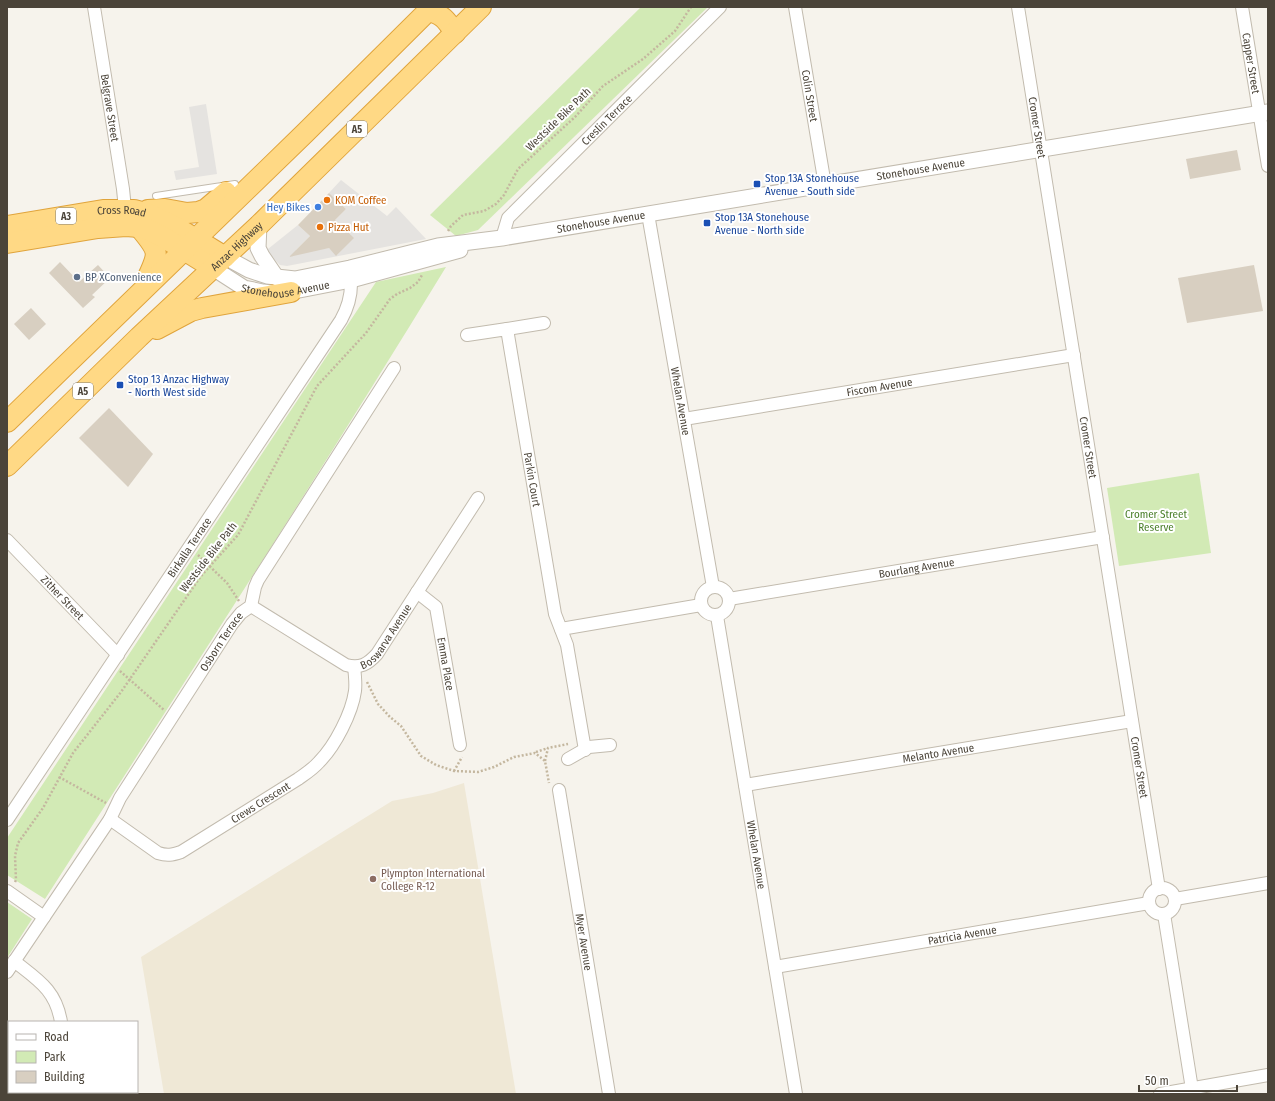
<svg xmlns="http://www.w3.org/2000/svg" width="1275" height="1101" viewBox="0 0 1275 1101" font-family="'Fira Sans Condensed',sans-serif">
<rect width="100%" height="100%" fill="#f6f3ec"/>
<path fill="#efe8d6" d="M464,783l52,311h-352l-23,-137 251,-156 41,-8z"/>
<g fill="#d2eab5">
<path d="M641,7h67l-230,223 -22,6 -26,-21z"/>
<path d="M446,267c-130,213 -266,422 -401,632l-38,-24v-37l369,-556z"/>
<path d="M1199,473l12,80 -92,13 -12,-78z"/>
<path d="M7,902l25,17 -25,39z"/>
</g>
<g fill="#e5e3e0">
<path d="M206,104l11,70 -41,6 -2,-9 25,-4 -10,-60z"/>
<path d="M341,180l46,36 9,-9 30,32 -139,27 -7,-1 -11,-11 -1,-5 30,-24 12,11 -14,14 33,-2 8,7 16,-17 -18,-18 11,-11 -17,-16z"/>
</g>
<g fill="#d8cfc1">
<path d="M1237,150l4,20 -51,9 -4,-20z"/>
<path d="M329,193l17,16 -11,11 19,18 -18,18 -7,-8 -40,9 21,-21 -12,-11z"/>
<path d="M60,262l19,20 19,-17 12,13 -18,17 3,2 -12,11 -34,-35z"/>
<path d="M1254,265l9,46 -76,12 -9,-45z"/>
<path d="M31,308l15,16 -17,16 -15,-16z"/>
<path d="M109,408l44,46 -25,33 -49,-49z"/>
</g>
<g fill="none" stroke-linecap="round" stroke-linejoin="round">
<defs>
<path id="service" d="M156,196l79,-12"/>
<g id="minor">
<path id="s1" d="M94,7l29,182 2,20"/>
<path id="s2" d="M795,7l30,178"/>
<path id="s3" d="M1018,7l141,882"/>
<path id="s4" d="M1242,7l26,159"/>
<path id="s5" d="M648,214l65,373"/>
<path id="s6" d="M502,238l6,-20 212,-211"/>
<path d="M507,329l37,-6"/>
<path id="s7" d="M467,335l40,-6 48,285 12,31 18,105"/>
<path id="s8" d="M684,419l390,-64"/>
<path id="s9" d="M7,540l111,115"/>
<circle cx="715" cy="601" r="14"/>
<path id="s10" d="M417,592l19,15 24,138"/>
<path id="s11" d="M729,599l374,-62"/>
<path id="s12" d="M251,606l95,59c14,4 22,-1 31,-11l101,-156"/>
<path id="s13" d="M717,616l79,478"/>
<path d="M561,629l140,-24"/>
<path d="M568,759l21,-12 21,-2"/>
<path id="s14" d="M745,785l387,-64"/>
<path id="s15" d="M559,790l50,304"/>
<path id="s16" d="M110,819l48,34c9,3 14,2 23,-1l117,-73c7,-5 15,-10 21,-17 16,-16 33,-49 36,-71 1,-8 0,-16 -1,-24"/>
<path id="s17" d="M7,820l334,-500c9,-16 12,-30 9,-47"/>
<circle cx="1162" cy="901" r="13"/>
<path d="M7,891l37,26"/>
<path d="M1175,899l93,-16"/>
<path d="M1164,914l28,175"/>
<path d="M14,961c24,19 42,29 47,61"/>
<path id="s18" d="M775,967l374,-64"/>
<path id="s19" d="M7,972l103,-153 10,-21 112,-174 9,-11 10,-7 4,-19 3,-7 136,-212"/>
<path d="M73,1092v2"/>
<path d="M1160,1094l108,-19"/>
</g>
<g id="tertiary">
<path d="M259,225l-1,23 4,8 15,22"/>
<path id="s20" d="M225,257l24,13 18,6 28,3 55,-11 88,-22 64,-8 766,-126"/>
<path id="s21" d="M213,268l31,20 19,4 16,2 72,-14 109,-30"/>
</g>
<g id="trunk">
<path d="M428,11c15,3 19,10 27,22"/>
<path d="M148,210l17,-1 22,4 11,-1 8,-3 20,-17"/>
<path id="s22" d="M7,226l96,-16h31l15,4 27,13 49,30"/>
<path d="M139,227c21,25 21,25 7,54"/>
<path d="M7,243l91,-15 28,-2 13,1 8,2 16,8 50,31"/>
<path d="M157,329l34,-18 11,-3 89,-16"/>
<path d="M7,422l298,-289 127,-126"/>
<path id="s23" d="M7,466l132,-129 120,-112 222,-218"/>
</g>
</defs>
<use href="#service" stroke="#c2bbae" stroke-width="8"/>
<use href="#minor" stroke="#c2bbae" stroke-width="14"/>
<use href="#tertiary" stroke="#c2bbae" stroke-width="17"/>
<use href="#trunk" stroke="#e0a43c" stroke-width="22"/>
<g stroke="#c4b79f" stroke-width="2.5" stroke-dasharray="2 2" stroke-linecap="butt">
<path d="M448,231l3,-5 12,-11 21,-4 12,-7 8,-9 14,-26 57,-52 28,-31 40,-27 32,-28 16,-24"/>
<path d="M198,555l29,28 12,18"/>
<path d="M120,671l44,39"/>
<path d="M367,682l11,22 12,13 11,9 20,30 15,9 18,6 24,1 16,-5 20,-10 21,-4 10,8 4,22"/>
<path d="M536,752l12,-4"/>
<path d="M545,761l3,-13 20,-4"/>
<path d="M454,771l8,-14"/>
<path d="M59,777l47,26"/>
<path d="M15,882l1,-2 -1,-24 3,-13 25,-35 30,-55 48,-61 80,-116 37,-41 79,-149 49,-53 24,-34 7,-5 13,-6 8,-6 4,-7"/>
</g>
<use href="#service" stroke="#fff" stroke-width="6"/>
<use href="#minor" stroke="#fff" stroke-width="12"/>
<use href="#tertiary" stroke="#fff" stroke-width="15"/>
<use href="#trunk" stroke="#ffd985" stroke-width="20"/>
</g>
<g fill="#1a4fb4" stroke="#fff" stroke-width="1.5">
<rect x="753" y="180" width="8" height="8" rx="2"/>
<rect x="703" y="219" width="8" height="8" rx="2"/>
<rect x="116" y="381" width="8" height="8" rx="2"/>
</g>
<g fill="#e8710a" stroke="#fff" stroke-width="1.5">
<circle cx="327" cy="200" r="4"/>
<circle cx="320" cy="227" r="4"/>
</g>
<circle fill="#3f7fe0" stroke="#fff" stroke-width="1.5" cx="318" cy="207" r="4"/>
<circle fill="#5c6f8a" stroke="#fff" stroke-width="1.5" cx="77" cy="277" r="4"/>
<circle fill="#8d6e63" stroke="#fff" stroke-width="1.5" cx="373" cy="879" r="4"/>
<g text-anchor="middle" stroke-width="4" stroke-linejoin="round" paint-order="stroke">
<g fill="#fff" stroke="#817c74" stroke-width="1">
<rect x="347" y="121" width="20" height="16" rx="3"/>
<rect x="56" y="208" width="20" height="16" rx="3"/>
<rect x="73" y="383" width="20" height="16" rx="3"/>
</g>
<g font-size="10" font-weight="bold" fill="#4b4439">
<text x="357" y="133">A5</text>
<text x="66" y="220">A3</text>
<text x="83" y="395">A5</text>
</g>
<g font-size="11" fill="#4b4439" stroke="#fff">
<text dy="4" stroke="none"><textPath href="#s4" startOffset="57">Capper Street</textPath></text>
<text dy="4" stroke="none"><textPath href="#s2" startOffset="90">Colin Street</textPath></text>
<text dy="4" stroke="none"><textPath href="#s1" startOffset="102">Belgrave Street</textPath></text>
<text transform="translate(558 119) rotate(-44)" y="4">Westside Bike Path</text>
<text dy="4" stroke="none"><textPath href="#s6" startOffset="160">Creslin Terrace</textPath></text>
<text dy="4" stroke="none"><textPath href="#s3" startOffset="122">Cromer Street</textPath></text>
<text dy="4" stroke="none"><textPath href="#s20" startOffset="710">Stonehouse Avenue</textPath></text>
<text dy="4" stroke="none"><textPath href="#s22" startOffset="116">Cross Road</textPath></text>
<text dy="4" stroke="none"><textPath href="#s20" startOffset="386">Stonehouse Avenue</textPath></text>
<text dy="4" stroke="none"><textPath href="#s23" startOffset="318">Anzac Highway</textPath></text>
<text dy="4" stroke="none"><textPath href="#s21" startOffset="79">Stonehouse Avenue</textPath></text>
<text dy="4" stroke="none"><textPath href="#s8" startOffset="198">Fiscom Avenue</textPath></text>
<text dy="4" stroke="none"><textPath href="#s5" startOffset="190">Whelan Avenue</textPath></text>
<text dy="4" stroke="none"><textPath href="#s3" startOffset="446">Cromer Street</textPath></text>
<text dy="4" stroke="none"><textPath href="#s7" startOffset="193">Parkin Court</textPath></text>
<text dy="4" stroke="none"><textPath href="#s17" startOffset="328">Birkalla Terrace</textPath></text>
<text transform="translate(208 557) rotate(-52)" y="4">Westside Bike Path</text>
<text dy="4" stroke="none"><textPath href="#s11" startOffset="190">Bourlang Avenue</textPath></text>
<text dy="4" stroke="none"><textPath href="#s9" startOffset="80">Zither Street</textPath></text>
<text dy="4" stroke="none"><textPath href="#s12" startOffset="166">Boswarva Avenue</textPath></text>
<text dy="4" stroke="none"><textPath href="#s19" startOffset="394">Osborn Terrace</textPath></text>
<text dy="4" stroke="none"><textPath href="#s10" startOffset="82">Emma Place</textPath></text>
<text dy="4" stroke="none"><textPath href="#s14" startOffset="196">Melanto Avenue</textPath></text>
<text dy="4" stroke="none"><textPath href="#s3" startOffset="770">Cromer Street</textPath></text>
<text dy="4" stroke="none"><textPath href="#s16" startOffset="176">Crews Crescent</textPath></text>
<text dy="4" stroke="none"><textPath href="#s13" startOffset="242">Whelan Avenue</textPath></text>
<text dy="4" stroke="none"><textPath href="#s18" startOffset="190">Patricia Avenue</textPath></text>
<text dy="4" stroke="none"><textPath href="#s15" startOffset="154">Myer Avenue</textPath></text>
</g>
<g font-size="11" fill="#164399" stroke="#fff" text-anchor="start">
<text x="765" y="182">Stop 13A Stonehouse<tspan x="765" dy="13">Avenue - South side</tspan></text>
<text x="715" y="221">Stop 13A Stonehouse<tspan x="715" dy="13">Avenue - North side</tspan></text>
<text x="128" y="383">Stop 13 Anzac Highway<tspan x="128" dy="13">- North West side</tspan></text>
</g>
<g font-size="11" fill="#c56008" stroke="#fff" text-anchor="start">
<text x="335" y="204">KOM Coffee</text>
<text x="328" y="231">Pizza Hut</text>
</g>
<g font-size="11" fill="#366cbe" stroke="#fff" text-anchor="end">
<text x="310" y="211">Hey Bikes</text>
</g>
<g font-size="11" fill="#4e5e75" stroke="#fff" text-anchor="start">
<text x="85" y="281">BP XConvenience</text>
</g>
<g font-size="11" fill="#4a7f2a" stroke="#fff">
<text x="1156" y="518">Cromer Street<tspan x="1156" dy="13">Reserve</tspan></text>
</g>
<g font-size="11" fill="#785e54" stroke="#fff" text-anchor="start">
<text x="381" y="877">Plympton International<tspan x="381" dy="13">College R-12</tspan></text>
</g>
</g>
<rect width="1275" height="1101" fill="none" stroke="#4b4439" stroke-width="16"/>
<rect x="8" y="1021" width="130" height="72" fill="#ffffff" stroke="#b7b4b0"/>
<rect x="16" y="1034" width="20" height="6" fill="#ffffff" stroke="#b7b4b0"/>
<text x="44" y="1041" font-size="12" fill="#4b4439">Road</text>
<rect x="16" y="1051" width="20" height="12" fill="#d2eab5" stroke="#b7b4b0"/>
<text x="44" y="1061" font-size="12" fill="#4b4439">Park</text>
<rect x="16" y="1071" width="20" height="12" fill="#d8cfc1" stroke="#b7b4b0"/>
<text x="44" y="1081" font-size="12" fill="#4b4439">Building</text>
<path d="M1139 1085v6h98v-6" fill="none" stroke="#4b4439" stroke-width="2"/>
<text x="1145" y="1085" font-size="12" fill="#4b4439" stroke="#ffffff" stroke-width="3" paint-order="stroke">50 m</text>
</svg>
